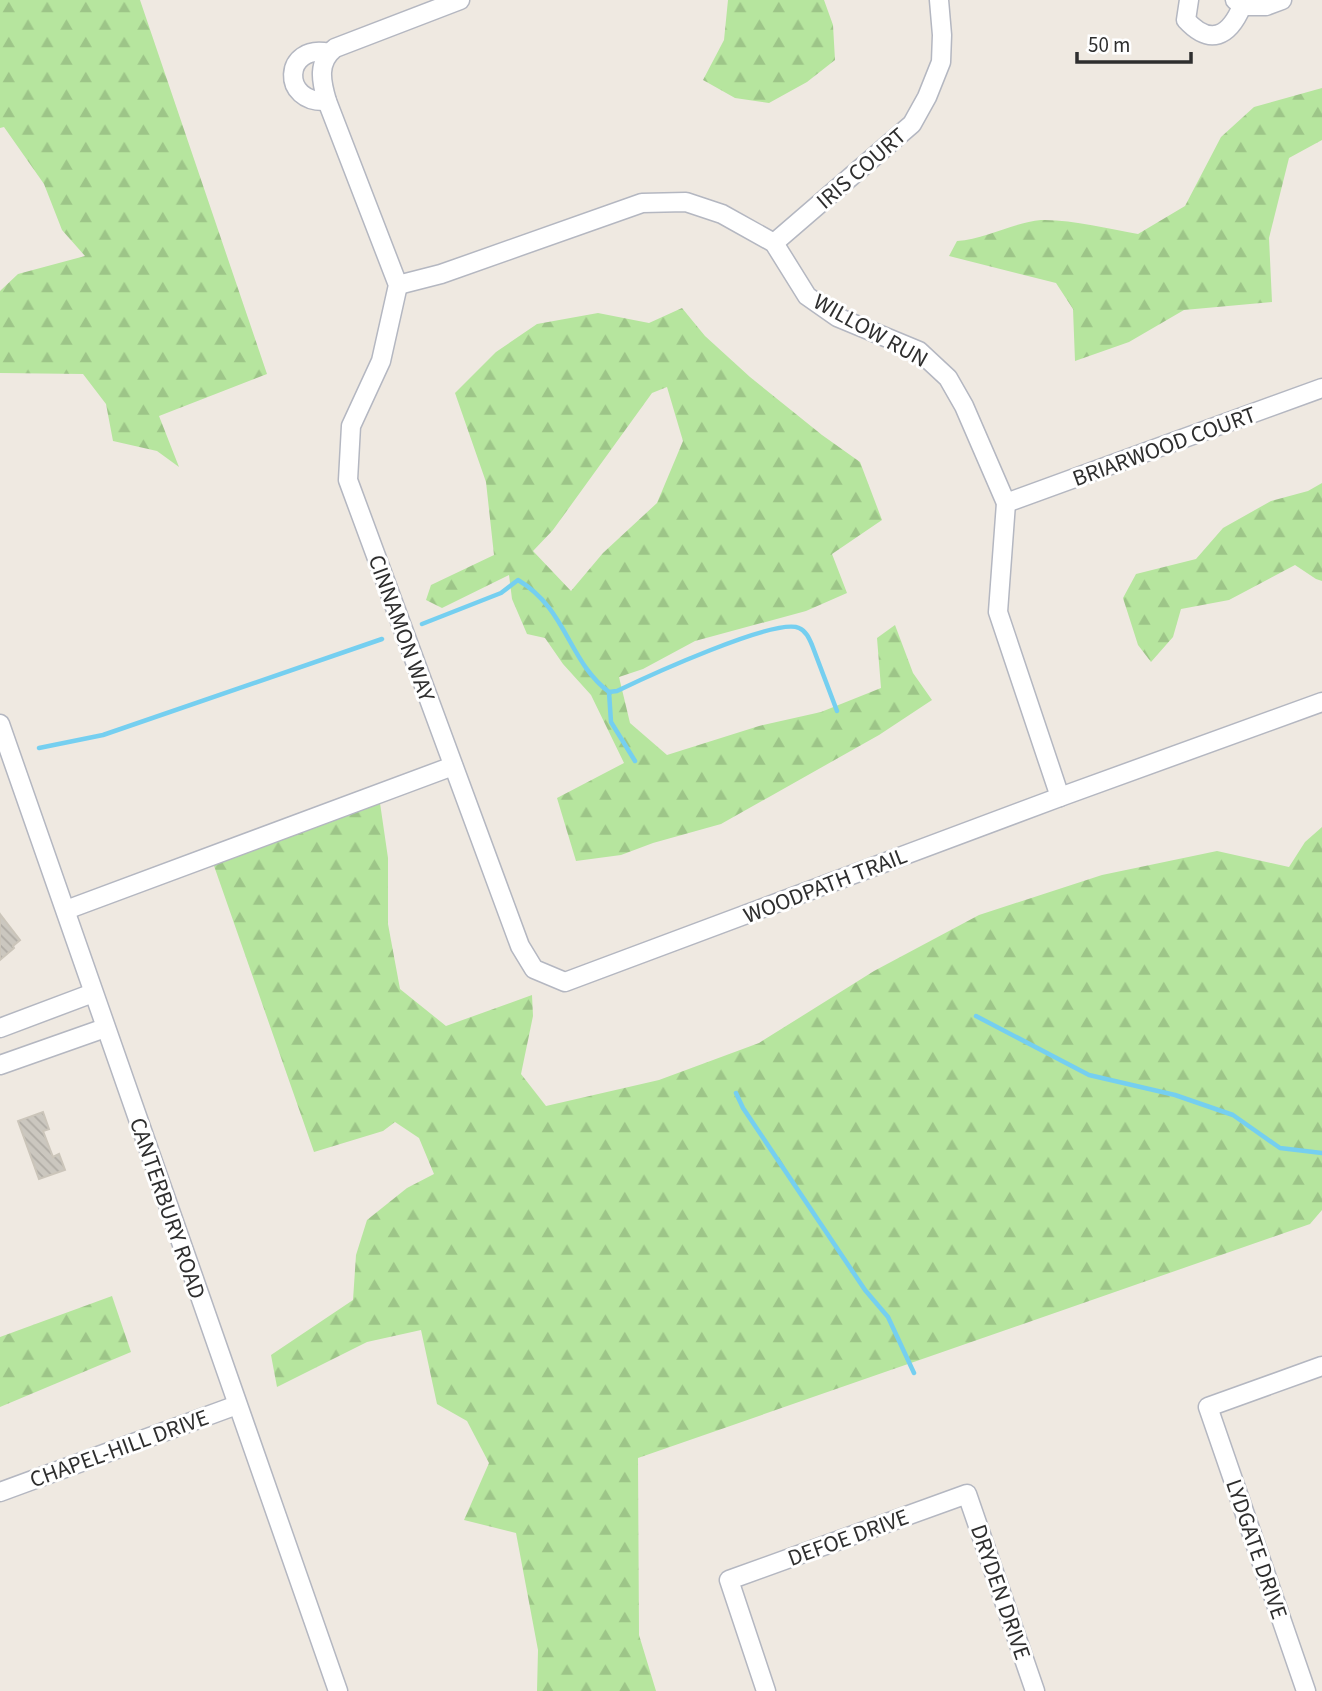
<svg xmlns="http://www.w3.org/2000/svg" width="1322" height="1691" viewBox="0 0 1322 1691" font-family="'Source Sans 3',sans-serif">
<defs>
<pattern id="forest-firs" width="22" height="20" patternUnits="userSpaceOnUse" patternTransform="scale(1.75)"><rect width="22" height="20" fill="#b6e59e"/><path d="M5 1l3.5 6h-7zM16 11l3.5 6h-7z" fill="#9dc588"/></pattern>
<pattern id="building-back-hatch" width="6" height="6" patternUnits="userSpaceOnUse" patternTransform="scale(1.75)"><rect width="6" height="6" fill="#cbc7bf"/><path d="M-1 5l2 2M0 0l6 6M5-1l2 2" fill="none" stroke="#afaba4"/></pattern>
</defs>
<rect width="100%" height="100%" fill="#efe9e1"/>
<g fill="url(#forest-firs)" fill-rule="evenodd">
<path d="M0,0h140l127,374 -108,42 20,51 -22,-16 -44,-10 -7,-37 -23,-30 -83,-1v-82l18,-17 67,-18 -23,-26 -18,-46 -40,-57 -4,1z"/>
<path d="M728,0h96l9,25 2,35 -28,22 -38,21 -34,-5 -32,-18 21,-40z"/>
<path d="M1322,88v52l-33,18 -20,80 3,64 -88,8 -55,32 -54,19 -2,-52 -17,-26 -107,-27 8,-15c29,-2 58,-19 84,-21 29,-1 68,9 97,14l47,-28 36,-69 33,-30z"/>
<path d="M682,308l23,28 45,41 72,58 38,27 22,58 -50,34 15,39 -41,18 -111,30 -52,28 -24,8 11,46 37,32 92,-29 62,-14 60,-24 -4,-50 18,-13 18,48 19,27 -53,35 -158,89 -68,19 -32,12 -45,6 -19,-63 67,-35 -33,-68 -28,-31 -18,-26 -18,-4 -15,-35 -3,-24 -67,33 -16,-8 5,-15 63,-30 -8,-73 -31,-89 41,-41 41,-28 61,-11 51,10zM667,387l16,54 -26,62 -54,50 -32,38 -38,-40 20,-21 99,-137z"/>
<path d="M1322,483v98l-6,-2 -21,-14 -66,35 -48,9 -8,28 -22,25 -13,-17 -15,-47 13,-24 60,-15 27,-31 48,-27 37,-10z"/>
<path d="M380,803l8,55v66l12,65 46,37 86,-31 1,21 -12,58 25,32 113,-26 100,-37 115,-72 105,-56 123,-40 115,-24 72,16 16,-25 17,-15v383l-12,14 -672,234 1,177 17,56h-119l1,-41 -22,-117 -52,-13 25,-57 -22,-42 -30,-17 -16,-74 -54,12 -90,45 -6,-32 82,-55 3,-45 11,-35 40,-32 27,-14 -15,-36 -24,-16 -12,9 -69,21 -101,-289z"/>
<path d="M112,1296l19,56 -131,55v-70z"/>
</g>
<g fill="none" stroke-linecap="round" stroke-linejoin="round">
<g stroke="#75cff0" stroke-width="4.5">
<path d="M422,624l79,-31 17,-13c49,29 50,81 91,112l8,-1c27,-13 159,-74 182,-63 7,3 10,10 13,17l25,66"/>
<path d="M609,692l2,30 24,39"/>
<path d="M39,748l64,-13 279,-96"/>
<path d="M976,1016l113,59 86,20 58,20 47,33 42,5"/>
<path d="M736,1093l7,15 122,182 23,27 26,56"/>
</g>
</g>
<g fill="url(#building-back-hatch)" stroke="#cbc5ba" stroke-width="2">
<path d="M0,914l20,26 -7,6 1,2 -14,12z"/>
<path d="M43,1112l6,17 -6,2 10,26 6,-3 6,16 -26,9 -21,-58z"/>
</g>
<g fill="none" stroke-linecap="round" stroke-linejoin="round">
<defs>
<g id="minor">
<path d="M460,0l-125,48c-18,14 -14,33 -8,53l71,184 -17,76 -30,65 -3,54 172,466 14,23 31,13 495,-185 262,-95"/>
<path d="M1189,0l-3,20c24,26 43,17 56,-14"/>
<path d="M1235,0l7,6h24l16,-6"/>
<path d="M327,101c-47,3 -44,-58 2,-48"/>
<path d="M774,243l138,-119 15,-27 14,-35 1,-27 -3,-35"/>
<path d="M398,285l43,-11 201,-71 44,-1 36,12 52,29 33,53 30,21 82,34 29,27 16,28 42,97 -8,109 62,185"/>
<path d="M1006,503l316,-115"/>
<path d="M0,724l338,967"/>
<path d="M66,910l387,-144"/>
<path d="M0,1028l93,-35"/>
<path d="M0,1065l105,-37"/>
<path d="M0,1492l237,-87"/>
<path d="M766,1691l-37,-111 238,-86 68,197"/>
<path d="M1306,1691l-98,-284 114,-41"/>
</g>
</defs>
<use href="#minor" stroke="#b4b7c1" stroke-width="21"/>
<use href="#minor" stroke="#fff" stroke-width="18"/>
</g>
<g text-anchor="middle" stroke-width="6" stroke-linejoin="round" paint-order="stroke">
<g font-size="23" fill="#2e2e2e" stroke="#fff">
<text transform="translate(861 168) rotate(-41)" y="8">IRIS COURT</text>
<text transform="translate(871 330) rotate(29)" y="8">WILLOW RUN</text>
<text transform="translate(1164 446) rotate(-20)" y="8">BRIARWOOD COURT</text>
<text transform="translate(402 628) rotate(70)" y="8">CINNAMON WAY</text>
<text transform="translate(825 885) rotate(-21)" y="8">WOODPATH TRAIL</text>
<text transform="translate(168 1208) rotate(71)" y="8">CANTERBURY ROAD</text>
<text transform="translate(119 1448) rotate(-20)" y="8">CHAPEL-HILL DRIVE</text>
<text transform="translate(848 1537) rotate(-20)" y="8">DEFOE DRIVE</text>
<text transform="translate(1257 1549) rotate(71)" y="8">LYDGATE DRIVE</text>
<text transform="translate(1001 1592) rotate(71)" y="8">DRYDEN DRIVE</text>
</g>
</g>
<path d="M1077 52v10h114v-10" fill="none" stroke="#2e2e2e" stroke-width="3.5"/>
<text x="1088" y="52" font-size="21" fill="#2e2e2e" stroke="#ffffff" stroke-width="5" paint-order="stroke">50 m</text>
</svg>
